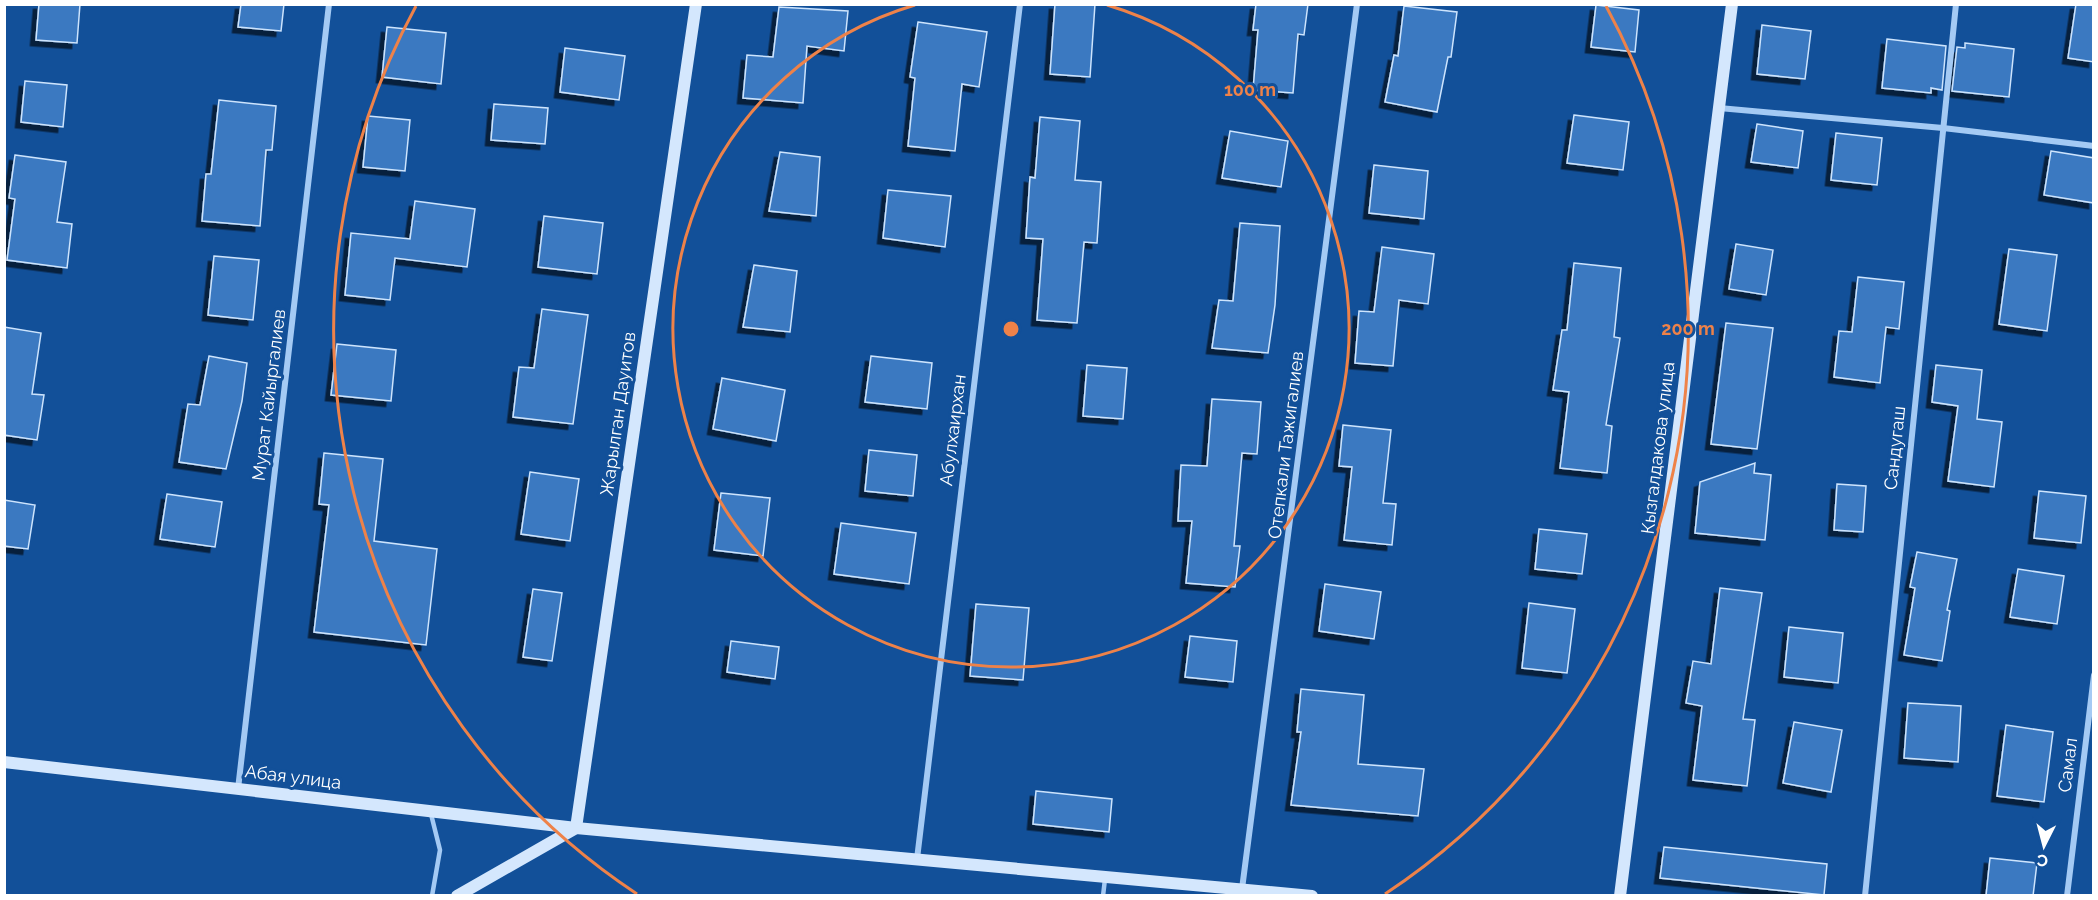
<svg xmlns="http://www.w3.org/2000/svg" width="2098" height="900" viewBox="0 0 2098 900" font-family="Raleway,sans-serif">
<defs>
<filter id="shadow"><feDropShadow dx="-5.5" dy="5.5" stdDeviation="0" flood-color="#0009"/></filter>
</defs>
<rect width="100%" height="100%" fill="#125099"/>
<g fill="#3b79c1" stroke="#cde4fd" stroke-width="1.5" filter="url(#shadow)">
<path d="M39,4h41l-3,39 -41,-3z"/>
<path d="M241,4h43l-3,27 -43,-4z"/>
<path d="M1055,4h40l-5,73 -40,-3z"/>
<path d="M1256,4h52l-4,31 -6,-1 -5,59 -40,-3 5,-60h-5z"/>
<path d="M2076,4h18v58l-26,-4z"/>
<path d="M1596,5l43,5 -4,42 -44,-5z"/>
<path d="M1404,6l53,6 -6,45h-3l-11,55 -52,-10 9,-47 4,1z"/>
<path d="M779,7l69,4 -4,40 -37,-5 -4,57 -60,-5 4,-43 26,2z"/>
<path d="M918,22l69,10 -8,55 -17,-3 -7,67 -47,-5 7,-68 -5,-1z"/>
<path d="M1762,25l49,6 -6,48 -48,-5z"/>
<path d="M387,27l59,6 -5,51 -59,-7z"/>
<path d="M1887,39l59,7 -4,44 -11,-2v5l-49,-5z"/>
<path d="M1965,43l49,6 -5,48 -57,-6 5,-44 8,1z"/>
<path d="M565,48l60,8 -6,44 -59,-8z"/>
<path d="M25,81l42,4 -4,42 -42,-5z"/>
<path d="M219,100l57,6 -4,44h-6l-6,76 -58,-5 4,-47h5z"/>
<path d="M494,104l54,4 -3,36 -54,-4z"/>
<path d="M1574,115l55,7 -6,48 -56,-7z"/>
<path d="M368,116l42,4 -5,51 -42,-4z"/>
<path d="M1040,117l40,4 -5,59 26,2 -4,61 -13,-1 -7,81 -40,-3 6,-81 -17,-1 4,-61 5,1z"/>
<path d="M1757,124l46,7 -5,37 -47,-6z"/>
<path d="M1230,131l58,10 -7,46 -59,-9z"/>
<path d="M1836,133l46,5 -5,47 -46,-5z"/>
<path d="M2051,151l43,7v45l-50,-8z"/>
<path d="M780,152l40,5 -4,59 -47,-5z"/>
<path d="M15,155l51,7 -9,60 15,2 -5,44 -60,-8 8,-61 -6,-1z"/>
<path d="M1374,165l54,6 -4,48 -55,-6z"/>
<path d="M888,190l63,6 -6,51 -62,-9z"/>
<path d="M415,201l60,8 -8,58 -72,-9 -5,42 -45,-5 6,-62 59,6z"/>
<path d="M544,216l59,7 -6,51 -59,-7z"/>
<path d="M1240,223l40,3 -5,79 -7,48 -56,-5 7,-48 14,1z"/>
<path d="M1736,244l37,6 -7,45 -37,-6z"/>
<path d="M1382,247l52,7 -6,50 -29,-4 -6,66 -38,-3 4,-52 15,1z"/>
<path d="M2009,249l48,6 -10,76 -48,-7z"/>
<path d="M214,256l45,4 -6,60 -45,-5z"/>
<path d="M1574,263l47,5 -7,69 6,1 -14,87 6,1 -5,47 -47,-5 9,-76 -16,-2 9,-60h5z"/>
<path d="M754,265l43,6 -7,61 -47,-5z"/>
<path d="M1858,277l46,5 -5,47 -13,-2 -6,56 -46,-6 5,-46 13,1z"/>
<path d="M542,309l46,6 -15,109 -60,-7 6,-50 15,1z"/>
<path d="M1726,323l47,5 -16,121 -46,-5z"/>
<path d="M4,327l37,6 -9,61 12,1 -7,45 -33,-5z"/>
<path d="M337,344l59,6 -5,51 -60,-6z"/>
<path d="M209,356l38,7 -5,38 -16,68 -47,-7 9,-58 12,1z"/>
<path d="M871,356l61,7 -5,46 -62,-7z"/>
<path d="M1087,365l40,3 -4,51 -40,-3z"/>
<path d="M1936,365l46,5 -5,49 25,3 -8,65 -46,-6 10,-75 -26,-4z"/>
<path d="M722,378l63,12 -9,51 -63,-12z"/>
<path d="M1212,399l49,3 -4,52 -15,-1 -8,93h6l-5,41 -49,-4 6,-62h-14l3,-56 26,1z"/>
<path d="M1343,425l48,5 -8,73 13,1 -4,41 -48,-5 8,-73 -13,-1z"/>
<path d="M869,450l48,5 -4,41 -48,-5z"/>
<path d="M324,453l59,6 -9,82 63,8 -11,96 -112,-13 15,-127 -10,-1z"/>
<path d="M1755,463l-1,10 17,2 -6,65 -70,-7 5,-51z"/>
<path d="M530,472l49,7 -9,62 -49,-7z"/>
<path d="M1837,484l29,2 -3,46 -29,-2z"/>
<path d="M2039,491l47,5 -5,47 -47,-5z"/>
<path d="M721,493l49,5 -7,58 -49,-6z"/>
<path d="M167,494l55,8 -7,45 -55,-8z"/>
<path d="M4,500l31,5 -7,44 -24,-3z"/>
<path d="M841,523l75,10 -7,51 -75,-10z"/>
<path d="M1539,529l48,5 -5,40 -47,-5z"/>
<path d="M1917,552l40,7 -10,51 3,1 -8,50 -38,-6 11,-67 -5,-1z"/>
<path d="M2018,569l46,7 -7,48 -47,-7z"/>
<path d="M1325,584l56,8 -7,47 -55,-8z"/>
<path d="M1720,588l42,5 -19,126 12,1 -8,66 -54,-6 9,-74 -16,-3 7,-42 18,3z"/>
<path d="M533,589l29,4 -10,68 -29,-4z"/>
<path d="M1529,603l46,6 -8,64 -45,-5z"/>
<path d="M976,604l53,4 -6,72 -53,-4z"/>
<path d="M1789,627l54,6 -5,50 -54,-6z"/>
<path d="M1190,636l47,5 -4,41 -48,-5z"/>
<path d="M731,641l48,6 -4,32 -48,-7z"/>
<path d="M1301,689l63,6 -6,69 66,5 -6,47 -127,-11 10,-73h-4z"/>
<path d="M1908,703l53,3 -3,56 -54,-4z"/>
<path d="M1794,722l48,8 -11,62 -48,-9z"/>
<path d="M2006,725l47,7 -9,70 -47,-6z"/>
<path d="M1036,791l76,8 -3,33 -76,-8z"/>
<path d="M1664,847l163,17 -3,31 -164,-17z"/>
<path d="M1990,858l47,5 -4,33h-47z"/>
</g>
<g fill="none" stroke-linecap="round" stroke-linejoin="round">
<g stroke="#a4caf4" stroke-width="4.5">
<path d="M431,814l9,36 -8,46"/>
<path d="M1103,896l2,-17"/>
</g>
<g stroke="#a4caf4" stroke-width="6">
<path d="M1719,108l224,20 151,18"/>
<path d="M238,789l91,-785"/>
<path d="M917,859l103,-855"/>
<path d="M1242,889l115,-885"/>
<path d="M1865,896l91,-892"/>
<path d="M2067,896l27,-221"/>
</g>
<g stroke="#d4e7fd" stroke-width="12">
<path d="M4,762l572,66 736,68"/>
<path d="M576,828l120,-824"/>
<path d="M457,896l119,-68"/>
<path d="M1620,896l112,-892"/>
</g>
</g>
<g fill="none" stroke="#ee8249" stroke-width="3">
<path d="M1107 5A338 338 0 1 1 915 5"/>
<path d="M637 894A677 677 0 0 1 416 6M1606 6A677 677 0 0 1 1385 894"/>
</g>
<g text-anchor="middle" stroke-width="6" stroke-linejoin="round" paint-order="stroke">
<g font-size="18" fill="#fff" stroke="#125099">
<text transform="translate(269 395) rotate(-83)" y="6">Мурат Кайыргалиев</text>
<text transform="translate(618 414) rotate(-82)" y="6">Жарылган Дауитов</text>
<text transform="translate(953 430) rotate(-83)" y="6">Абулхаирхан</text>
<text transform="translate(1286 445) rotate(-83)" y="6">Отепкали Тажигалиев</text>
<text transform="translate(1658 448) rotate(-83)" y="6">Кызгалдакова улица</text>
<text transform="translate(1895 448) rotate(-84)" y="6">Сандугаш</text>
<text transform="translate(2068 765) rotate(-83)" y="6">Самал</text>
<text transform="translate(293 777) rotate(7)" y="6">Абая улица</text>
</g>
</g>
<circle cx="1011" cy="329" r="9" fill="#ee8249" stroke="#125099" stroke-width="3"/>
<g font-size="18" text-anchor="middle" font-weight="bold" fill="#ee8249" stroke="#125099" stroke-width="6" stroke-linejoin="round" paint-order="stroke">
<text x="1250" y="96">100 m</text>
<text x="1688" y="335">200 m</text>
</g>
<rect width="2098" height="900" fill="none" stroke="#ffffff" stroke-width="12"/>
<g transform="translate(2044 846) rotate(186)" stroke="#125099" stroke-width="4.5" paint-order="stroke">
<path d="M0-4.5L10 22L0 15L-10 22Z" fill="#ffffff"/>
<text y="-9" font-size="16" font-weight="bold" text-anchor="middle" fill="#ffffff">С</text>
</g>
</svg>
